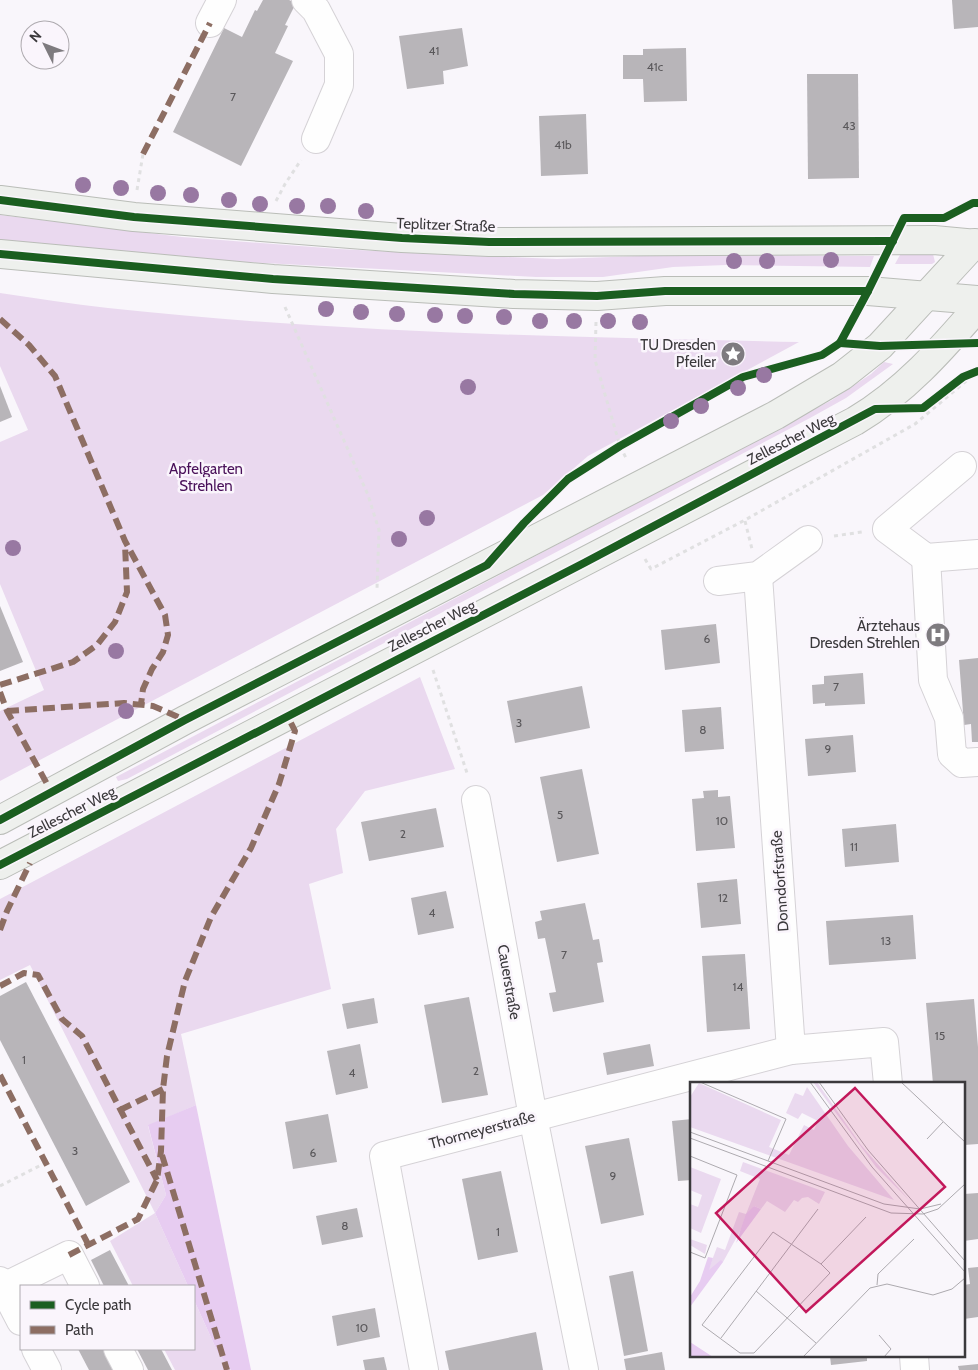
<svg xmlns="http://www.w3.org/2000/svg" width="978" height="1370" viewBox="0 0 978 1370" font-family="Cabin,sans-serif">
<rect width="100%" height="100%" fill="#f9f6fb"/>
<g fill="#ead9ef">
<path d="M0,215l182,22 157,12 115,6 103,4 108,-4 209,1 -4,11 -144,-2 -53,2 -70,10h-67l-408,-21 -128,-13z"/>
<path d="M901,253l32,1 2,8 -3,2h-37z"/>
<path d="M0,293c36,5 72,11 108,15 229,25 460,29 691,34l-211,114 -45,39 -543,286v-70l44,-21 -44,-106v-142l28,-12 -28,-64z"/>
<path d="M884,362l9,2 -47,34 -36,20 -683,361 -9,2 -2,-4 716,-377 39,-26z"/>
<path d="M420,677l35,92 -90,22 -29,38 7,44 -34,11 22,105 -150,45 15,71 -48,21 18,69 -11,18 33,73h-55l-23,-45 45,-28 -125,-248 -30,15v-81z"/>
<path d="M194,1300l24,53 13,17h-56l-11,-21h30z"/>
</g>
<path fill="#e7ccf1" d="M196,1105l55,265h-20l-13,-17 -24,-53v-14h-6l-33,-73 11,-18 -18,-70z"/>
<g fill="#b8b5b9">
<path d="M263,0h26l7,3 -11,22 3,1 -13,27 18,8 -52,105 -68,-34 51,-104 18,9 13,-27 2,1z"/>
<path d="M952,0h26v27l-24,2z"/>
<path d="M462,28l6,38 -25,5 1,13 -37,5 -8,-53z"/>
<path d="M686,48l1,53 -43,1 -1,-23h-20v-24h20v-6z"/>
<path d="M807,74h51l1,104 -51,1z"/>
<path d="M586,114l2,60 -47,2 -2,-60z"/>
<path d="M0,386l12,31 -12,5z"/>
<path d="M0,606l23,56 -23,9z"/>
<path d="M716,624l4,39 -55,7 -4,-40z"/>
<path d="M978,658v84h-6l-1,-18 -7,1 -5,-65z"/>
<path d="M863,673l2,31 -40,2v-3l-12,1 -1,-19 12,-1v-8z"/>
<path d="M582,686l8,42 -75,15 -8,-42z"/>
<path d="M721,707l3,42 -39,3 -3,-42z"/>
<path d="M853,735l3,37 -48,4 -3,-37z"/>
<path d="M582,769l17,85 -42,8 -17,-85z"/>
<path d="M718,790v7l12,-1 5,52 -39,3 -4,-52 12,-1 -1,-7z"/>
<path d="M436,808l8,39 -75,14 -8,-39z"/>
<path d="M896,824l3,38 -54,5 -3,-38z"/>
<path d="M737,879l4,45 -40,4 -4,-45z"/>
<path d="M446,891l8,37 -36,7 -7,-37z"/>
<path d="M585,903l8,37 6,-1 4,23 -6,1 7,39 -51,10 -4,-19 7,-1 -11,-54 -7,1 -3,-17 7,-2 -2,-9z"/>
<path d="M913,915l3,44 -87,6 -3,-44z"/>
<path d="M745,954l5,75 -43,3 -5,-76z"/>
<path d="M26,982l104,200 -44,24 -86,-166v-44z"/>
<path d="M469,997l19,98 -46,8 -18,-98z"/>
<path d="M374,998l4,25 -31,6 -5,-25z"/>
<path d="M974,999l4,48v97l-14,1v-61h-31l-7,-81z"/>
<path d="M360,1044l8,44 -32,7 -9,-44z"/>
<path d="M650,1044l4,22 -47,9 -4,-22z"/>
<path d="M328,1114l9,48 -44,7 -8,-47z"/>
<path d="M692,1119v61l-14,1 -6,-60z"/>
<path d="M629,1138l15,77 -43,9 -16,-78z"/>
<path d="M501,1171l17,81 -40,8 -16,-81z"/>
<path d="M978,1193v46l-14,2v-47z"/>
<path d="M357,1208l6,29 -41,8 -6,-29z"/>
<path d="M110,1250l19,36h-25l-13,-26z"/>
<path d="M978,1267v50l-14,2v-34l6,-1 -2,-16z"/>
<path d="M633,1271l15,80 -24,5 -15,-80z"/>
<path d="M375,1308l5,29 -43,9 -5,-30z"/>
<path d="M536,1332l7,38h-94l-4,-19z"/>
<path d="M78,1349h25l11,21h-25z"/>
<path d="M137,1349h24l11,21h-24z"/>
<path d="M662,1352l3,18h-39l-2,-11z"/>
<path d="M830,1356h37v5l-36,4z"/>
<path d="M384,1357l3,13h-22l-2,-10z"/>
<path d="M978,1364v6h-19l-1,-4z"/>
</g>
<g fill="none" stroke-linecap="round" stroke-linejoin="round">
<defs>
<g id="minor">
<path d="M306,0l10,10 23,44v31l-23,54"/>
<path d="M210,23l12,-23"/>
<path d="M962,466l-75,63 39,29 52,-4"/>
<path d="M926,558l7,122 16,38 3,36 10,9 16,-1"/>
<path d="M758,576l33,474 93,-8 4,42"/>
<path d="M718,581l40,-5 50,-36"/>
<path d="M476,800l57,317 51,253"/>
<path d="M0,1281l21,40"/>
<path d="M4,1287l65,-32 16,31"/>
<path d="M36,1349l11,21"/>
<path d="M118,1349l11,21"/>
<path d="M914,1356l1,14"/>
<path d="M424,1370l-40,-214 407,-106"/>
</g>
<g id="major">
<path d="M0,200l134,17 268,21 87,4 445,-2 44,4"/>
<path d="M0,254l273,25 241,15 83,2 68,-5h203l110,9"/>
<path d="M0,820l185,-100 591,-305 66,-39 38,-30 95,-103"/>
<path d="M0,865l855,-444c49,-29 86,-71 123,-114"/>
</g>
</defs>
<use href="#minor" stroke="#d5d2d6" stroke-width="30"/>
<use href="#major" stroke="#babdb8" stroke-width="30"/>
<g stroke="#e0e0e1" stroke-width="3" stroke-dasharray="4 4" stroke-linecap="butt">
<path d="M137,190l6,-36"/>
<path d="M276,201l9,-17 16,-24"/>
<path d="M285,307l83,188 11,35 -2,59"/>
<path d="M596,322l-1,38 25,86 7,14"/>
<path d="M745,521l7,28"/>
<path d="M834,536l28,-4"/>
<path d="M645,559l6,10 94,-49 170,-96 63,-53"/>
<path d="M433,670l35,106"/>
<path d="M0,1186l45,-23"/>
</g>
<use href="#minor" stroke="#fefefe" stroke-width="28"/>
<use href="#major" stroke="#eef0ed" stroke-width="28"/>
<g stroke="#8d6e63" stroke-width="6" stroke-dasharray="12 6" stroke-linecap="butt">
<path d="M143,154l67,-131"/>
<path d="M0,319l29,26 26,31 70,165 40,74 3,20 -5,17 -11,17 -9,20 -2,15"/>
<path d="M0,685l73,-23 24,-17 18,-23 12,-30 -2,-48"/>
<path d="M0,692l7,19 45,82"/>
<path d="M7,711l117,-8 29,3 32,14"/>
<path d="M0,930l7,-19 23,-48"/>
<path d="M0,986l24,-13 14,2 24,44 20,17 75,144"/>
<path d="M0,1075l88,169"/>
<path d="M120,1110l43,-21"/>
<path d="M162,1155l65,215"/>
<path d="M69,1255l69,-36 19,-39 4,-29 2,-62 4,-33 18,-75 26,-64 40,-69 28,-64 16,-53 -7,-14"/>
</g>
<defs>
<g id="cycleway">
<path d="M0,200l134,17 268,21 87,4 404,-1"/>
<path d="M0,254l273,25 241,15 83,2 68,-5h203"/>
<path d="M840,343l40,3 98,-3"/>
<path d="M0,820l185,-100 302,-155 37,-42 44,-44 52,-33 123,-69 79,-22 18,-12 28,-52 36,-73h40l29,-15h5"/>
<path d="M0,865l584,-302 291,-154 48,-1 40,-31 15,-6"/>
</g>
</defs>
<use href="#cycleway" stroke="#faf5fc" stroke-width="11"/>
<use href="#cycleway" stroke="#1b5e20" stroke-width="8"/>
</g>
<g fill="#9878a2">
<circle cx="83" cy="185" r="8"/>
<circle cx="121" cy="188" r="8"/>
<circle cx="158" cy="193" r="8"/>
<circle cx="191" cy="195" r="8"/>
<circle cx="229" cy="200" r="8"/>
<circle cx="260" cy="204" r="8"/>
<circle cx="297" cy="206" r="8"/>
<circle cx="328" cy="206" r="8"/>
<circle cx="366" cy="211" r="8"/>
<circle cx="831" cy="260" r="8"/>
<circle cx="734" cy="261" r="8"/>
<circle cx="767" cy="261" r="8"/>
<circle cx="326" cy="309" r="8"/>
<circle cx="361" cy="312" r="8"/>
<circle cx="397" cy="314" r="8"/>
<circle cx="435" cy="315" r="8"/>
<circle cx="465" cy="316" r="8"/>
<circle cx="504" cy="317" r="8"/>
<circle cx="540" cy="321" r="8"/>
<circle cx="574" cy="321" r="8"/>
<circle cx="608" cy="321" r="8"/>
<circle cx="640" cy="322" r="8"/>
<circle cx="764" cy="375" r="8"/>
<circle cx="468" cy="387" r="8"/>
<circle cx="738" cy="388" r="8"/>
<circle cx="701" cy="406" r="8"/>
<circle cx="671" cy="421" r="8"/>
<circle cx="427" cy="518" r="8"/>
<circle cx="399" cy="539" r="8"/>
<circle cx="13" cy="548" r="8"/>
<circle cx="116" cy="651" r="8"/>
<circle cx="126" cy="711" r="8"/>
</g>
<defs>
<symbol id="sight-disc" viewBox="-11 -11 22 22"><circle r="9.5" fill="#7e7b7f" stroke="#faf5fc"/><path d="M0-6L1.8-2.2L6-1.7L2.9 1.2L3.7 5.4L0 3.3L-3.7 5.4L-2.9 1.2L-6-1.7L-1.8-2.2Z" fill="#fff"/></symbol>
<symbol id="hospital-disc" viewBox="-11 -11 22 22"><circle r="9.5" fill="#7e7b7f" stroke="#faf5fc"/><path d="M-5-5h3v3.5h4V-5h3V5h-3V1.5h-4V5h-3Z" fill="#fff"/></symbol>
</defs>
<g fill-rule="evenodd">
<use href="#sight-disc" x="719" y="340" width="28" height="28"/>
<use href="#hospital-disc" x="924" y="621" width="28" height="28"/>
</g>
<g text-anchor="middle" stroke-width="5" stroke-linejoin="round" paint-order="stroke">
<g font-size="12" fill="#5a585b">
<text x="434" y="55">41</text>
<text x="655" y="71">41c</text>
<text x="233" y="101">7</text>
<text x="849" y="130">43</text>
<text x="563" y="149">41b</text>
<text x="707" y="643">6</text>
<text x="836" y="691">7</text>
<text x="519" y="727">3</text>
<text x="703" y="734">8</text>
<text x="828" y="753">9</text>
<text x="560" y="819">5</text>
<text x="722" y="825">10</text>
<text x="403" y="838">2</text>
<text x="854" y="851">11</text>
<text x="723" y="902">12</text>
<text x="432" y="917">4</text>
<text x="886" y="945">13</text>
<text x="564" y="959">7</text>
<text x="738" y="991">14</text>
<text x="940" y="1040">15</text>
<text x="24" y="1064">1</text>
<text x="476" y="1075">2</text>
<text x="352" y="1077">4</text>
<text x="75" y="1155">3</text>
<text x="313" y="1157">6</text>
<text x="613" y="1180">9</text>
<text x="345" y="1230">8</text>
<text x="498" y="1236">1</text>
<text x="362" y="1332">10</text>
</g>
<g font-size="15" fill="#3b393c" stroke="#faf5fc">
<text transform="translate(446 225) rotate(2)" y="5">Teplitzer Straße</text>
<text transform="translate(791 439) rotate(-27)" y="5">Zellescher Weg</text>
<text transform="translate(432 626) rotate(-27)" y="5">Zellescher Weg</text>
<text transform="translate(72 812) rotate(-27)" y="5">Zellescher Weg</text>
<text transform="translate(780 881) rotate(-94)" y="5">Donndorfstraße</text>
<text transform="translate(509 982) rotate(80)" y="5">Cauerstraße</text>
<text transform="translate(482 1130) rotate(-15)" y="5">Thormeyerstraße</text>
</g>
<g font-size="15" fill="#3b393c" stroke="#faf5fc" text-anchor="end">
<text x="716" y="350">TU Dresden<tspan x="716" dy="17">Pfeiler</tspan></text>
<text x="920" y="631">Ärztehaus<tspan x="920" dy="17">Dresden Strehlen</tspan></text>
</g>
<g font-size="15" fill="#491059" stroke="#faf5fc">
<text x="206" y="474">Apfelgarten<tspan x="206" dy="17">Strehlen</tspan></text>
</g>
</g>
<g transform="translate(690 1082)">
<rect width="275" height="275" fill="#f9f6fb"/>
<path d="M123,0h4l44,63 48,55 -33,-33zM9,1l82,37 -12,27 20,8 15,-30 10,5 4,-9 -16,-8 -4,6 -12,-6 9,-20 8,3 4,-9 41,59 46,54 -204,-73v-30zM53,80l82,30 -6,12 -11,-7 -6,1 -4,4 -4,-2 -9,12 -18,-11 -6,8 -7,-3 -31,56 -15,9 9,-24 8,3 14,-38 7,2 14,-35 -20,-8zM0,85l31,12 -20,54 -11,-5v-24l8,3 4,-12 -12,-5zM0,157l17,6 -2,9 -15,-9z" fill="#ead9ef"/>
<path d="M64,124l7,3 -25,34 10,-29zM18,175l5,1 -4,12 12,-10 2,2 -33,45v-10l10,-16zM0,260l23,15h-23z" fill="#e7ccf1"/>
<path fill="none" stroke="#adaaaf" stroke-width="1" d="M10,0l86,37 -18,42M120,0l62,85 93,105M129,0l49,68 97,111M211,0l64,60M0,50l194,72 36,5M0,56l201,75 32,1M237,57l16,-17M0,74l47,19 -32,83 -15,-6M230,127l21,-5M233,132l15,-5 27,-25M131,182l-48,-32 -71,93 38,28h14l76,-80 -9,-9 45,-47M187,203l1,-11 36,-35M66,209l60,52M189,253l12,14 -7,8M31,256l97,-129M113,275l67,-69 17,-4 46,11 19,-6 13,-11"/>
<path fill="#c2185b" fill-opacity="0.15" stroke="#c2185b" stroke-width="2.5" d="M165,6l90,99 -139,125 -90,-99z"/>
<rect width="275" height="275" fill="none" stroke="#3b393c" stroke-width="2.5"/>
</g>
<rect x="20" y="1285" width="175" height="65" fill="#faf5fc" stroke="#aeaaaf"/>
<rect x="30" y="1301" width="25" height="8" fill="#1b5e20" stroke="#aeaaaf"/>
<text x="65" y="1310" font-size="15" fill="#3b393c">Cycle path</text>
<rect x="30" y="1326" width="25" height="8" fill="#8d6e63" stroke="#aeaaaf"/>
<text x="65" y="1335" font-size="15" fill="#3b393c">Path</text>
<g transform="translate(45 45) rotate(312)"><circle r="24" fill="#faf5fc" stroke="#aeaaaf"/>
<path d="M0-4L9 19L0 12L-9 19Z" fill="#7e7b7f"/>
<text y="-8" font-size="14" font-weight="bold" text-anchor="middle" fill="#3b393c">N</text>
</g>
</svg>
